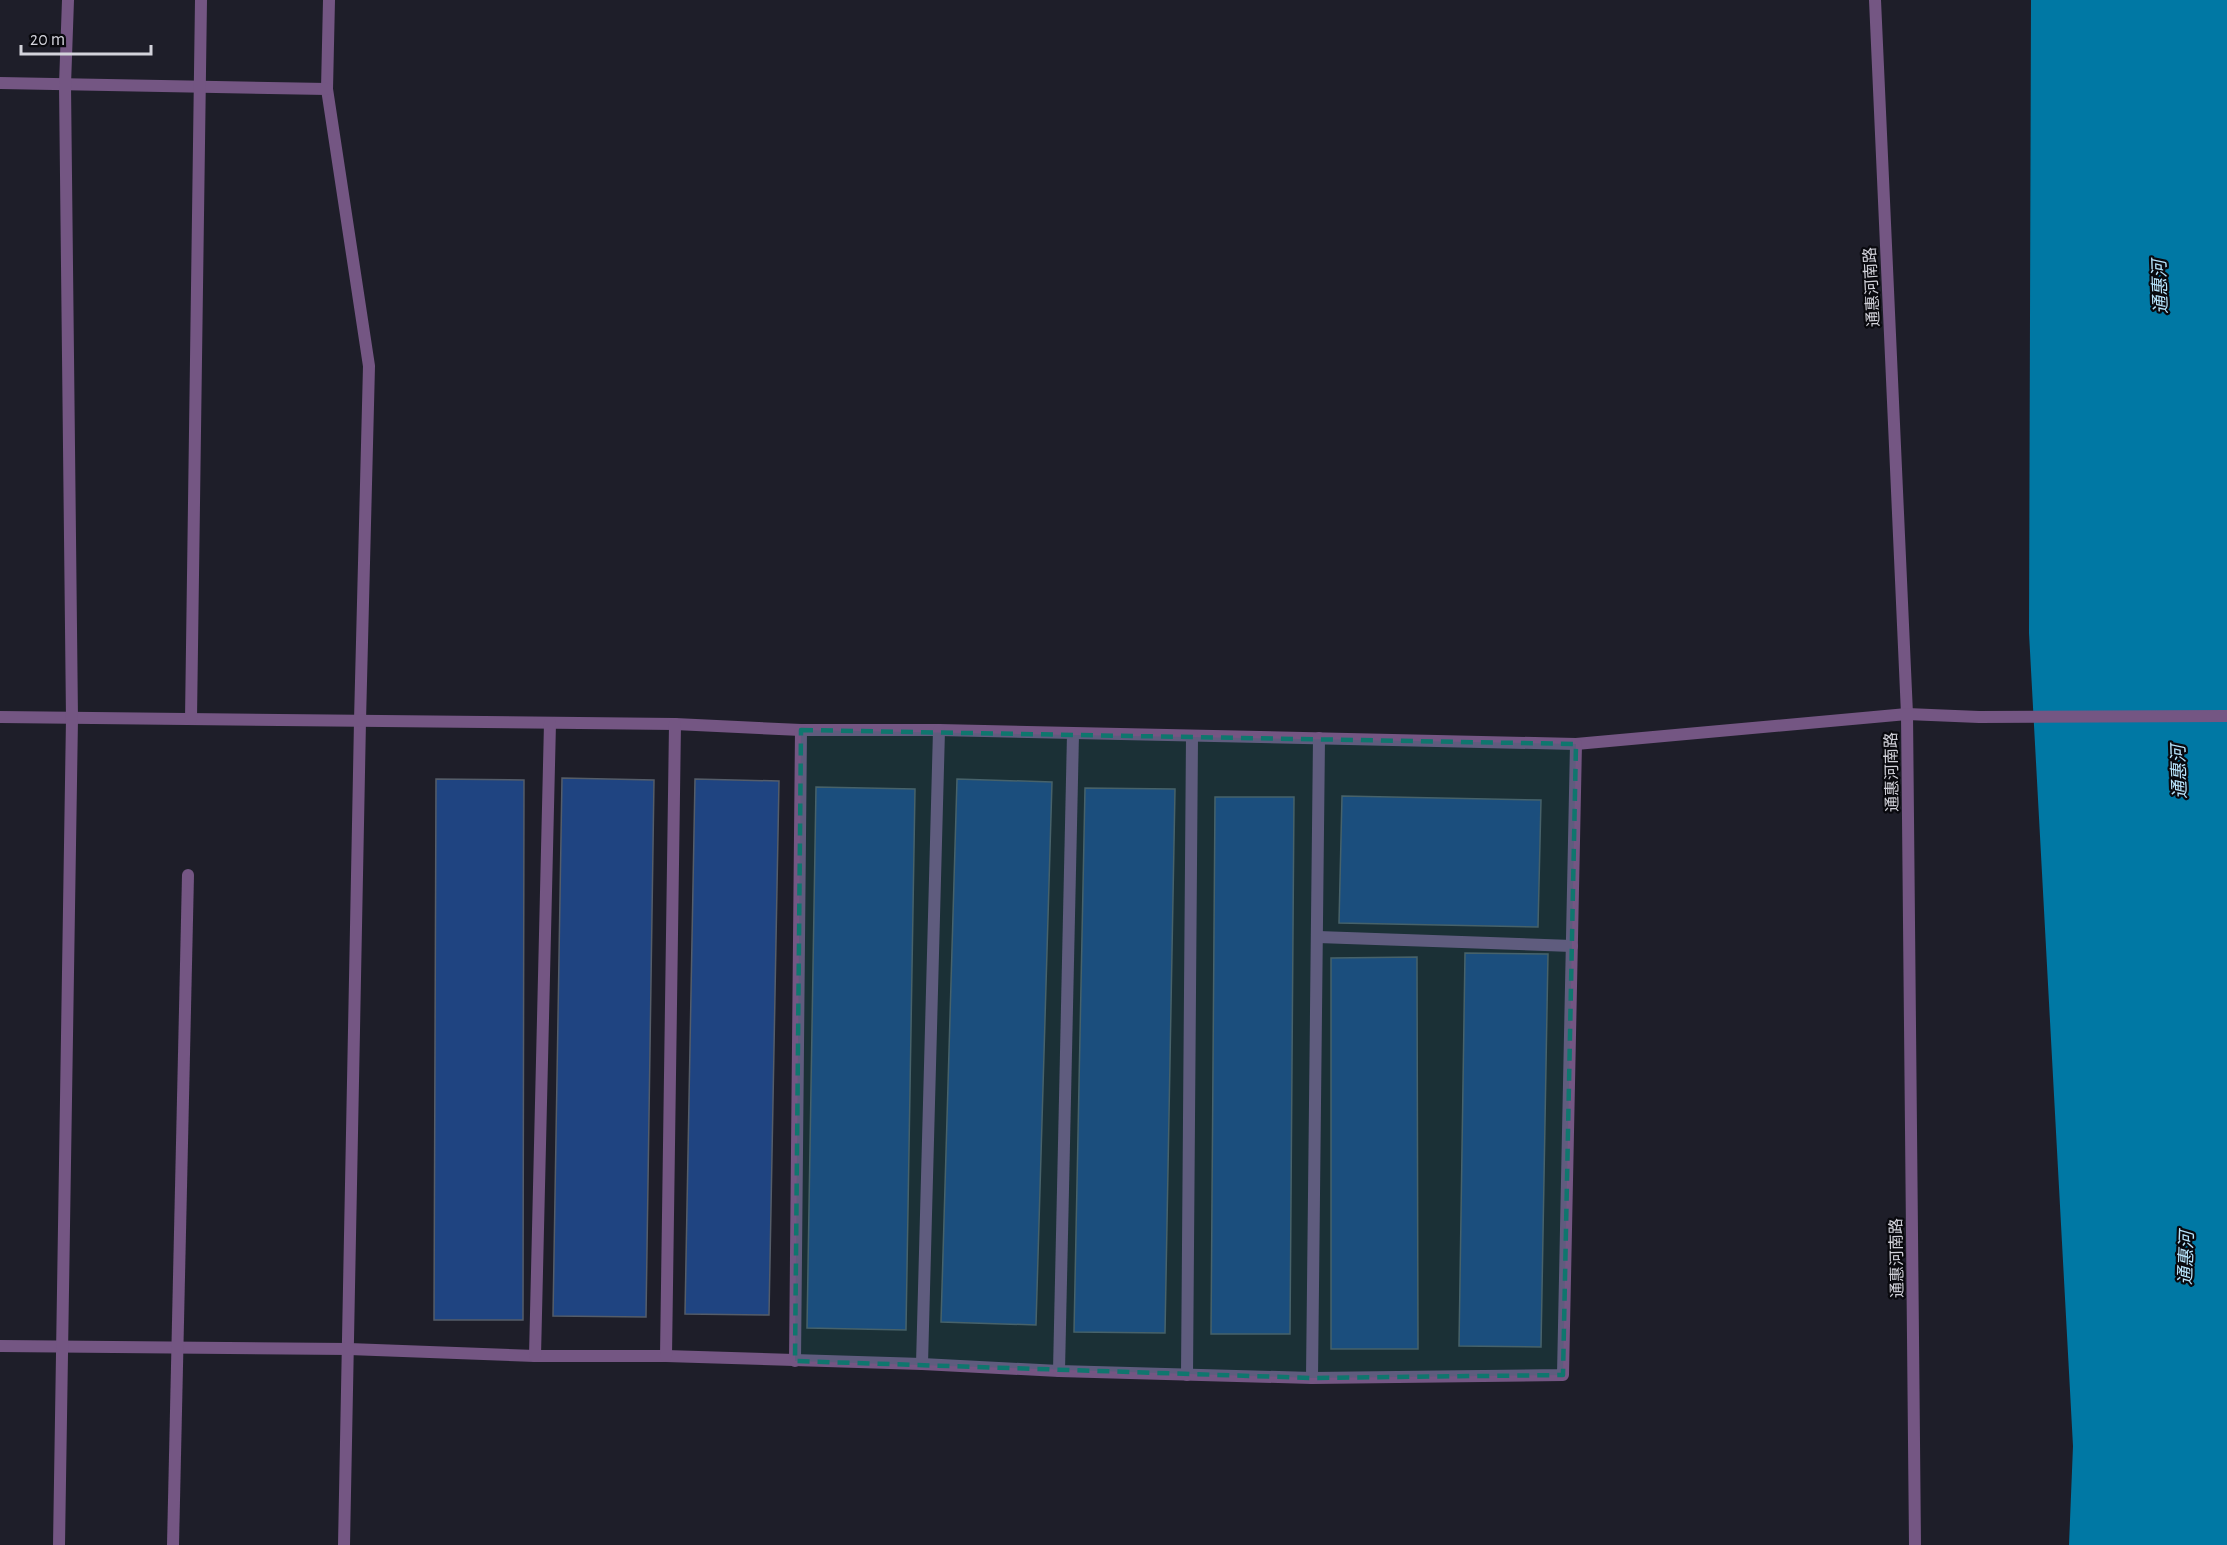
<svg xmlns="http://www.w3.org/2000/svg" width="2227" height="1545" viewBox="0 0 2227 1545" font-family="'Alegreya Sans','Noto Sans SC',sans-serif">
<rect width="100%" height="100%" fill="#1e1e29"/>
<path fill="#0078a4" d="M2031,0h196v1545h-158l4,-99 -44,-813z"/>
<g fill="#1f4481" stroke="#555d69" stroke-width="1.5">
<path d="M562,778l92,2 -8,537 -93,-1z"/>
<path d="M436,779l88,1 -1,540h-89z"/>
<path d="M695,779l84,2 -10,534 -84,-1z"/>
<path d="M957,779l95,3 -16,543 -95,-3z"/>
<path d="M816,787l99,2 -9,541 -99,-2z"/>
<path d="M1085,788l90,1 -10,544 -91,-1z"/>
<path d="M1342,796l199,4 -3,127 -199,-4z"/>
<path d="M1215,797h79l-4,537h-79z"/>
<path d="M1465,953l83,1 -7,393 -82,-1z"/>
<path d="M1417,957l1,392h-87v-391z"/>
</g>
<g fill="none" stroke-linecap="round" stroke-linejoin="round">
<g stroke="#745683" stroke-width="12">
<path d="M329,0l-2,89 42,277 -9,355 -16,824"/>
<path d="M1875,0l32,714 8,831"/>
<path d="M0,83l327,6"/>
<path d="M0,717l675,7 126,6h138l637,14 331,-30 72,3 248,-1"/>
<path d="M191,719l10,-719"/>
<path d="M1318,937l254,9"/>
<path d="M0,1346l349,3 186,7h131l256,8 137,7 253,7 251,-3 13,-631"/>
<path d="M535,1356l15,-633"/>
<path d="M666,1356l9,-632"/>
<path d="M795,1361l6,-631"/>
<path d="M922,1364l17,-634"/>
<path d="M1059,1371l14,-637"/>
<path d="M1187,1375l5,-639"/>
<path d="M1312,1378l7,-640"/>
<path d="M59,1545l13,-827 -7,-633 3,-85"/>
<path d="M173,1545l15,-670"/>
</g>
</g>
<path fill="#0f766e" fill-opacity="0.2" stroke="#0f766e" stroke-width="4.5" stroke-dasharray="12 8" stroke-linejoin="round" d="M801,730l775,14 -13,631 -251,3 -517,-17z"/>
<g text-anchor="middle" stroke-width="4.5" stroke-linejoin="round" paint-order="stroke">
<g font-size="16" fill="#d3d3db" stroke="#09090e">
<text transform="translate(1871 287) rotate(-93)" y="6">通惠河南路</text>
<text transform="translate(1891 772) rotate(-91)" y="6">通惠河南路</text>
<text transform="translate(1896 1258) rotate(-91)" y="6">通惠河南路</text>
</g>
<g font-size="18" font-style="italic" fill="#b9e5fd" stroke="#09090e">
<text transform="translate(2160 287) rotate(-92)" y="6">通惠河</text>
<text transform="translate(2179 772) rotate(-92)" y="6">通惠河</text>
<text transform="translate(2186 1258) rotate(-88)" y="6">通惠河</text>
</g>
</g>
<path d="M21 45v9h130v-9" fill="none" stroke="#d3d3db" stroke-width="3"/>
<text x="30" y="45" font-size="18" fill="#d3d3db" stroke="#09090e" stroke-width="4.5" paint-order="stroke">20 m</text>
</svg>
